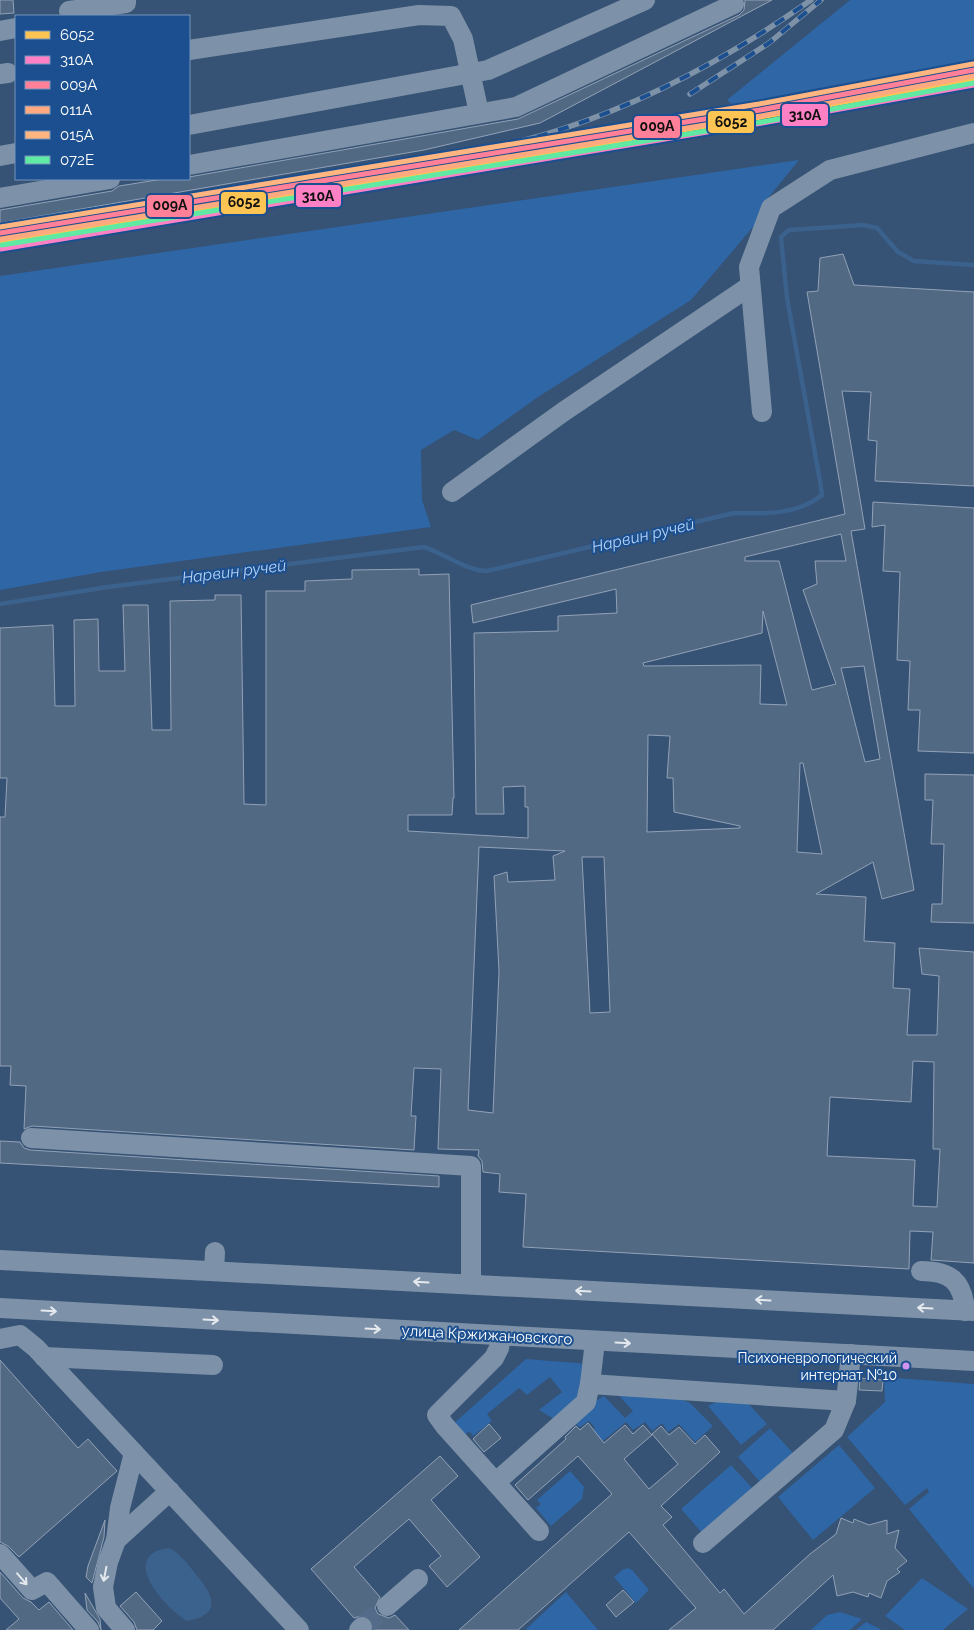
<svg xmlns="http://www.w3.org/2000/svg" width="974" height="1630" viewBox="0 0 974 1630" font-family="Raleway,sans-serif">
<rect width="100%" height="100%" fill="#365274"/>
<g fill="#2f66a5">
<path d="M850,0h124v63l-237,46 -10,-9z"/>
<path d="M799,160l-31,38 -9,22 -68,80 -153,97 -60,43 -24,-10 -33,20 1,50 9,27 -330,45 -101,18v-314z"/>
<path d="M526,1359l63,5 -5,29 -30,26 -15,-9 23,-18 -12,-15 -23,18 -8,-7 -32,26 5,7 -19,15 -4,-5 -7,7 -11,-12z"/>
<path d="M884,1377l90,7v205l-65,-80 20,-17 -2,-4 -22,17 -58,-68 38,-35z"/>
<path d="M623,1390l51,6 16,7 23,23 -18,16 -16,-18 -11,8 -6,-9 -10,8 -7,-9 -12,8 -7,-8 -28,23 -10,-10 7,-7 -6,-7 -9,6 -4,-3 14,-20 14,-8 21,22 8,-7 -13,-14z"/>
<path d="M727,1396l18,4 22,24 -26,21 -33,-39z"/>
<path d="M770,1428l24,26 -33,29 -23,-26z"/>
<path d="M839,1445l36,43 -62,52 -35,-43z"/>
<path d="M731,1465l23,25 -50,45 -23,-26z"/>
<path d="M570,1471l14,16 -2,12 -31,27 -15,-18 5,-4 -4,-4z"/>
<path d="M628,1568l4,2 17,20 -13,13 -22,-26 8,-7z"/>
<path d="M922,1578l46,31 -25,21h-38l-20,-14z"/>
<path d="M566,1592l32,38h-73z"/>
<path d="M840,1612l22,7 -12,11h-39l16,-15z"/>
<path d="M866,1622l16,8h-26z"/>
</g>
<path fill="#3b618d" d="M169,1548c11,5 17,14 25,24 17,20 32,42 -7,49 -22,-13 -70,-66 -18,-73z"/>
<g fill="none" stroke-linecap="round" stroke-linejoin="round">
<path stroke="#3b618d" stroke-width="4.5" d="M0,604l108,-17 316,-40c22,7 40,23 63,24l247,-58c30,1 64,2 88,-18l-2,-14 -33,-183 -6,-61 8,-7 74,-5 14,3 21,24 16,9 60,4"/>
</g>
<g fill="#526984" stroke="#92a2b6" fill-rule="evenodd">
<path d="M0,0h13l1,13 -14,1z"/>
<path d="M745,0h27l-232,123 -116,27 -424,73v-13l112,-19 7,-5 44,-7h26v-2l329,-58 221,-104 5,-5z"/>
<path d="M843,254l11,31 120,7v194l-99,-5 2,-40 -9,-1 3,-48 -29,-1 23,138 -14,2 63,359 -32,9 -9,-37 -57,32 50,3 -2,44 31,2 -2,45 17,1 -3,46h30l2,-59 -17,-2 -3,-26 55,4v311l-43,-3 2,-28 -23,-1 -1,38 -386,-22 3,-53 -27,-2 1,-18 -17,-2 -1,-11 -4,-5 1,-6 -41,-1 3,-80 -27,-1 -3,48h5l-2,34 -382,-24 -8,3 2,-43 -16,-1 1,-19h-11v-249h5l2,-39h-7v-150l53,-3 2,81h20l-1,-86 24,-1 1,52h26l-2,-66h25l4,125h19l-1,-129 45,-1v-5h26l3,209 22,1v-214h39v-10l47,-2v-9l67,-1v6l30,-1 5,224h-1l-1,17h-44v16l120,7v-31h-3v-21l-22,1 1,27h-28l-2,-181 84,-2v-15l59,-3 -1,-24 -143,34 -2,-18 374,-91 -38,-222 11,-1 2,-33zM841,534l5,27h-31l2,23 -14,6 33,94 -24,6 -33,-129h-34v-4zM763,611l24,94 -27,-1 1,-39 -117,1 -1,-3 119,-30zM864,666l16,93 -15,3 -24,-94zM648,735l22,1 -3,42h6l1,34 66,14v2l-93,4zM800,763h3l19,91 -25,-2zM479,847l86,4 -12,5 2,24 -47,2 -1,-10 -13,4 5,95 -6,142 -25,-3zM582,857h22l6,155 -20,1zM913,1061l21,1 -1,87h7l-3,58 -24,-1 2,-46 -88,-4 3,-59 81,5z"/>
<path d="M873,502l101,6v245l-56,-2 2,-41h-12l2,-49 -13,-1 3,-88 -17,-1 2,-46 -13,2z"/>
<path d="M925,774l49,1v148l-43,-1 1,-18h10l2,-60h-13l2,-44h-8z"/>
<path d="M0,1141l20,1 4,6 6,2 409,26v11l-439,-24z"/>
<path d="M0,1360l78,88 10,-9 29,32 -98,86 -11,-11 -8,-4z"/>
<path d="M860,1378l23,2 -1,11 -23,-1z"/>
<path d="M588,1423l16,20 21,-18 8,9 10,-9 9,10 -28,24 25,30 29,-25 -26,-30 9,-8 8,9 10,-8 16,17 10,-9 15,17 -59,54 11,11 -9,8 57,68 4,-4 20,25 66,-60 26,-20 5,-16 12,5 1,-4 15,6 18,-5v14l12,-4 -4,18 12,13 -10,8 3,3 -13,9 -6,17 -12,-5 -1,4 -15,-5 -16,4 -4,-21 -60,55h-104l27,-22 -67,-76 -111,98h-59l153,-136 -34,-38 -50,44 -13,-15 51,-46 -1,-2 11,-11 4,4z"/>
<path d="M489,1424l12,14 -17,14 -11,-13z"/>
<path d="M440,1456l18,20 -27,24 49,57 -33,30 -18,-21 12,-10 -32,-37 -55,48 26,30 -5,11 3,6 11,4 6,-3 14,15h-36l-3,-12 -5,-3 -11,3 -43,-49z"/>
<path d="M105,1520l-1,17 -12,46 -6,-6 2,-11z"/>
<path d="M0,1572l23,26 8,4 8,8 10,-8 24,28h-67l13,-11 -19,-21z"/>
<path d="M623,1590l11,12 -18,15 -10,-12z"/>
<path d="M136,1592l26,29 -9,9h-16l-3,-8 -14,-16z"/>
<path d="M85,1593l15,26 1,11 -3,-8 -11,-12z"/>
</g>
<g fill="none" stroke-linecap="round" stroke-linejoin="round">
<path stroke="#546c89" stroke-width="20" stroke-dasharray="20 10" stroke-linecap="butt" d="M362,1627l25,-21"/>
<g stroke="#7d92a8" stroke-width="20">
<path d="M69,11l57,-8v-3"/>
<path d="M0,31l16,-3"/>
<path d="M189,50l230,-35 32,1 12,23 16,74"/>
<path d="M0,74l8,-1"/>
<path d="M189,125l299,-55 157,-70"/>
<path d="M0,156l16,-3"/>
<path d="M189,165l327,-58 218,-103 -2,-4"/>
<path d="M0,198l110,-19"/>
<path d="M762,412l-13,-145 22,-59 59,-38 144,-37"/>
<path d="M452,492l111,-80 187,-126"/>
<path d="M31,1138l440,28v118"/>
<path d="M0,1260l974,51"/>
<path d="M214,1271l1,-19"/>
<path d="M921,1271c29,0 42,10 44,40"/>
<path d="M0,1308l974,53"/>
<path d="M501,1336l-2,12 -5,10 -57,57 8,11 94,105"/>
<path d="M0,1339l20,-4 16,13 263,282"/>
<path d="M44,1357l169,8"/>
<path d="M590,1384l256,17"/>
<path d="M496,1482l90,-80 4,-18 5,-43"/>
<path d="M116,1540l4,-32 14,-55"/>
<path d="M703,1543l131,-113 12,-29 5,-47"/>
<path d="M0,1554l32,36 15,-8 42,48"/>
<path d="M387,1606l31,-27"/>
<path d="M125,1630l-19,-22 -3,-21 5,-25 8,-22 54,-49"/>
<path d="M359,1630l3,-3"/>
</g>
<defs>
<g id="rail">
<path d="M690,94l79,-51 52,-43"/>
<path d="M430,162c43,-11 87,-18 129,-32 90,-29 175,-76 252,-130"/>
</g>
</defs>
<use href="#rail" stroke="#7e92a7" stroke-width="5.5"/>
<use href="#rail" stroke="#1b4f8f" stroke-width="4" stroke-dasharray="11" stroke-linecap="butt"/>
<defs>
<path id="rail-1" d="M0,243l761,-126 213,-38"/>
<path id="rail-2" d="M1,249l761,-126 212,-38"/>
<path id="rail-3" d="M0,233l760,-123 214,-40"/>
<path id="rail-4" d="M1,239l760,-123 213,-40"/>
<path id="rail-5" d="M0,227l759,-123 214,-40"/>
<path id="rail-6" d="M2,245l760,-123 212,-39"/>
</defs>
<use href="#rail-1" stroke="#1b4f8f" stroke-width="9"/>
<use href="#rail-2" stroke="#1b4f8f" stroke-width="9"/>
<use href="#rail-3" stroke="#1b4f8f" stroke-width="9"/>
<use href="#rail-4" stroke="#1b4f8f" stroke-width="9"/>
<use href="#rail-5" stroke="#1b4f8f" stroke-width="9"/>
<use href="#rail-6" stroke="#1b4f8f" stroke-width="9"/>
<use href="#rail-1" stroke="#fcc553" stroke-width="5"/>
<use href="#rail-2" stroke="#ff80c5" stroke-width="5"/>
<use href="#rail-3" stroke="#ff8098" stroke-width="5"/>
<use href="#rail-4" stroke="#ffa980" stroke-width="5"/>
<use href="#rail-5" stroke="#ffb580" stroke-width="5"/>
<use href="#rail-6" stroke="#60e9a3" stroke-width="5"/>
</g>
<defs><path id="oneway-shaft" d="M-6 0H5M1.5-3L5.5 0L1.5 3" fill="none" stroke-width="1.6" stroke-linecap="round" stroke-linejoin="round" transform="scale(1.25)"/></defs>
<g stroke="#e5e9ee">
<use href="#oneway-shaft" transform="translate(421 1282) rotate(-177)"/>
<use href="#oneway-shaft" transform="translate(583 1291) rotate(-177)"/>
<use href="#oneway-shaft" transform="translate(763 1300) rotate(-177)"/>
<use href="#oneway-shaft" transform="translate(925 1308) rotate(-177)"/>
<use href="#oneway-shaft" transform="translate(49 1311) rotate(3)"/>
<use href="#oneway-shaft" transform="translate(211 1320) rotate(3)"/>
<use href="#oneway-shaft" transform="translate(373 1329) rotate(3)"/>
<use href="#oneway-shaft" transform="translate(623 1343) rotate(3)"/>
<use href="#oneway-shaft" transform="translate(105 1574) rotate(101)"/>
<use href="#oneway-shaft" transform="translate(22 1579) rotate(49)"/>
</g>
<circle fill="#d193ec" stroke="#1b4f8f" stroke-width="2" cx="906" cy="1366" r="4.5"/>
<g text-anchor="middle" stroke-width="4" stroke-linejoin="round" paint-order="stroke">
<g font-size="14" fill="#fff" stroke="#1b4f8f" text-anchor="end">
<text x="897" y="1363">Психоневрологический<tspan x="897" dy="17">интернат №10</tspan></text>
</g>
<g font-size="15" fill="#fff" stroke="#1b4f8f">
<text transform="translate(487 1335) rotate(3)" y="5">улица Кржижановского</text>
</g>
<g font-size="16" font-style="italic" fill="#b5d3f5" stroke="#1b4f8f">
<text transform="translate(643 535) rotate(-13)" y="6">Нарвин ручей</text>
<text transform="translate(234 571) rotate(-7)" y="6">Нарвин ручей</text>
</g>
</g>
<g stroke="#1b4f8f" stroke-width="2">
<rect x="781" y="103" width="48" height="24" rx="5" fill="#ff80c5"/>
<rect x="707" y="110" width="48" height="24" rx="5" fill="#fcc553"/>
<rect x="633" y="115" width="48" height="24" rx="5" fill="#ff8098"/>
<rect x="295" y="184" width="47" height="24" rx="5" fill="#ff80c5"/>
<rect x="220" y="191" width="47" height="24" rx="5" fill="#fcc553"/>
<rect x="146" y="194" width="47" height="24" rx="5" fill="#ff8098"/>
</g>
<g font-size="14" text-anchor="middle" font-weight="bold" fill="#111">
<text x="805" y="120">310А</text>
<text x="731" y="127">6052</text>
<text x="657" y="131">009А</text>
<text x="318" y="201">310А</text>
<text x="244" y="207">6052</text>
<text x="170" y="210">009А</text>
</g>
<rect x="15" y="15" width="175" height="165" fill="#1b4f8f" stroke="#7695bc"/>
<rect x="25" y="31" width="25" height="8" fill="#fcc553" stroke="#7695bc"/>
<text x="60" y="40" font-size="15" fill="#ffffff">6052</text>
<rect x="25" y="56" width="25" height="8" fill="#ff80c5" stroke="#7695bc"/>
<text x="60" y="65" font-size="15" fill="#ffffff">310А</text>
<rect x="25" y="81" width="25" height="8" fill="#ff8098" stroke="#7695bc"/>
<text x="60" y="90" font-size="15" fill="#ffffff">009А</text>
<rect x="25" y="106" width="25" height="8" fill="#ffa980" stroke="#7695bc"/>
<text x="60" y="115" font-size="15" fill="#ffffff">011А</text>
<rect x="25" y="131" width="25" height="8" fill="#ffb580" stroke="#7695bc"/>
<text x="60" y="140" font-size="15" fill="#ffffff">015А</text>
<rect x="25" y="156" width="25" height="8" fill="#60e9a3" stroke="#7695bc"/>
<text x="60" y="165" font-size="15" fill="#ffffff">072Е</text>
</svg>
